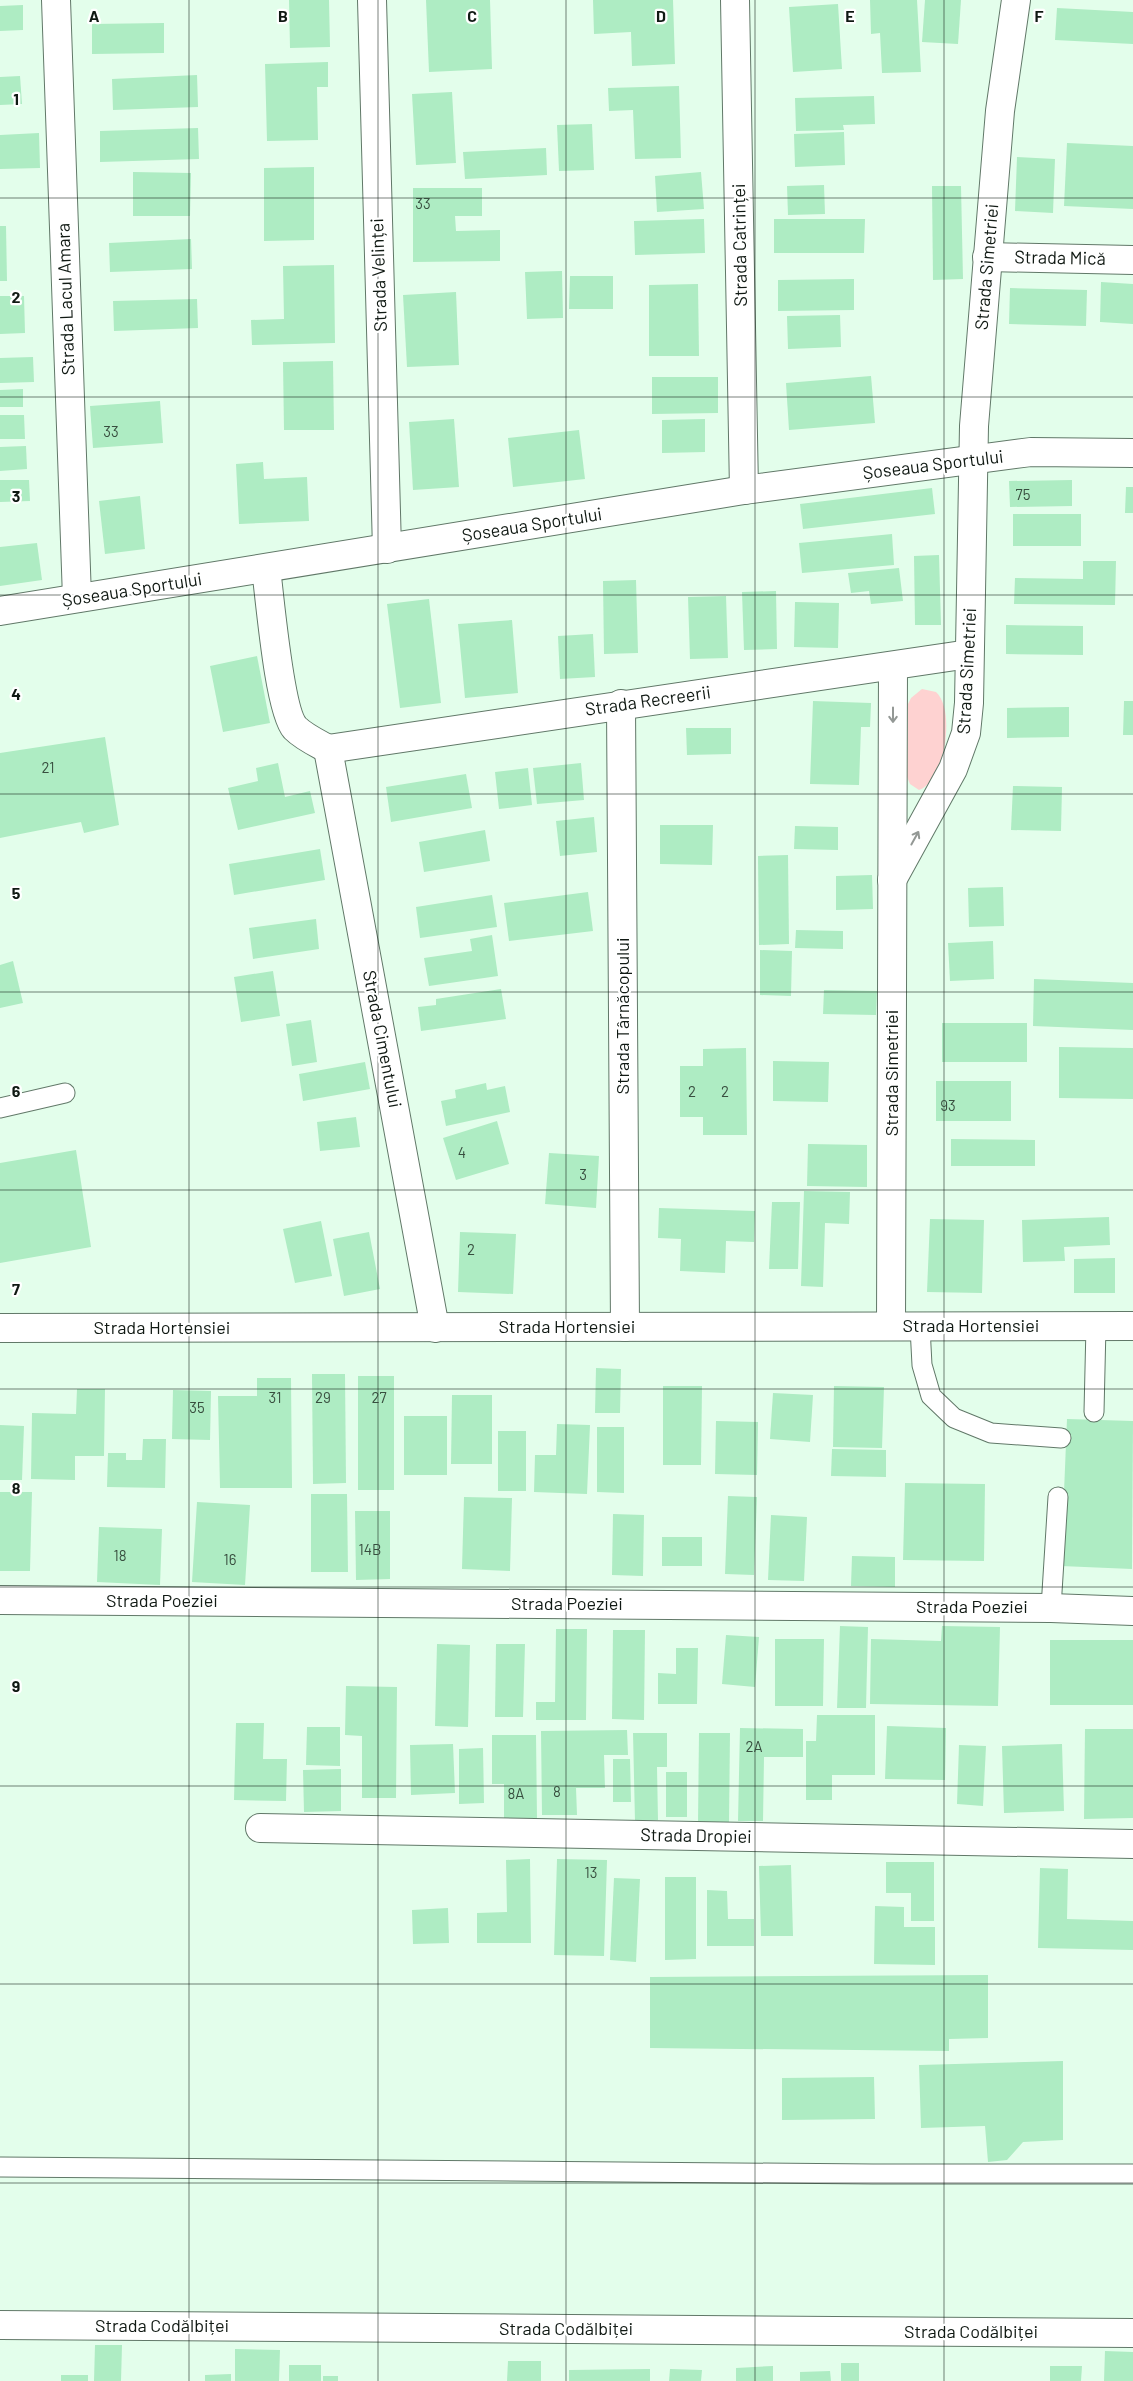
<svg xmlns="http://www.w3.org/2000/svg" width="1133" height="2381" viewBox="0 0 1133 2381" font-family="Barlow,sans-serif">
<rect width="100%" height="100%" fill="#e3feeb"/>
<path fill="#fed2d1" d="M922,689l14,3c20,18 9,89 -17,98l-9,-6 -3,-7 1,-73 3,-6z"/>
<g fill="#aeecc3">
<path d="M289,0h40l1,47 -40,1z"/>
<path d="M426,0h64l2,69 -63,3z"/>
<path d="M593,0h80l2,64 -43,2 -1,-34 -37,2z"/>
<path d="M870,0h47l4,72 -39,1 -2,-40 -9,1z"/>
<path d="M925,0h36l-3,44 -36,-2z"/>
<path d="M838,4l4,65 -49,3 -4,-65z"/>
<path d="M23,5v25l-23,1v-25z"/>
<path d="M1057,8l76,4v32l-78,-4z"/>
<path d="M164,23v30l-72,1v-30z"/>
<path d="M328,62v25h-11l1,53 -51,1 -2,-77z"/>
<path d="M197,75l1,32 -85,3 -1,-31z"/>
<path d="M20,76l2,28 -22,1v-28z"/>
<path d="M679,86l2,72 -46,1 -2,-49 -24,1 -1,-23z"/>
<path d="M452,92l4,71 -40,2 -4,-71z"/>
<path d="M874,96l1,28 -32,1 1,5 -48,1 -1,-33z"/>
<path d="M592,124l2,46 -35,1 -2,-46z"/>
<path d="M198,128l1,31 -99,3v-31z"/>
<path d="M844,132l1,33 -50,2 -1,-33z"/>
<path d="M39,133l1,35 -40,1v-34z"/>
<path d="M1067,143l66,3v63l-69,-3z"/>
<path d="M546,148l1,27 -82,4 -2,-27z"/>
<path d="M1017,157l38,2 -2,54 -38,-2z"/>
<path d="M314,167v73l-50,1v-73z"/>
<path d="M133,172l58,1 -1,43h-57z"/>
<path d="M701,172l3,37 -47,3 -2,-36z"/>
<path d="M824,185l1,29 -37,1 -1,-29z"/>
<path d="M932,186h29l2,93 -30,1z"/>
<path d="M413,188h69v28h-27l1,15 44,-1v31l-87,1z"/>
<path d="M704,219l1,34 -70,2 -1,-34z"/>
<path d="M774,219h91l-1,34h-90z"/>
<path d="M0,226h6l1,55h-7z"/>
<path d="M191,239l1,30 -82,3 -1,-29z"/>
<path d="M334,265l1,78 -83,2 -1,-25 33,-1 -1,-53z"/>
<path d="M562,271l1,47 -36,1 -2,-47z"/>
<path d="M570,276h43v33h-44z"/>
<path d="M854,279v31l-76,1v-31z"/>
<path d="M1101,282l32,2v40l-33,-2z"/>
<path d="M698,284l1,72h-50v-71z"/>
<path d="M1010,288l77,2 -1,36 -77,-2z"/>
<path d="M456,292l3,73 -52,2 -4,-72z"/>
<path d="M0,296h24l1,37 -25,1z"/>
<path d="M197,299l1,29 -84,3 -1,-30z"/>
<path d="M840,315l1,32 -53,2 -1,-33z"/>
<path d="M33,357l1,25 -34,1v-25z"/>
<path d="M333,361l1,69h-50l-1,-68z"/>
<path d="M871,376l4,47 -86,7 -3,-47z"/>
<path d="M652,377h66v36l-66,1z"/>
<path d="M23,389v18h-23v-17z"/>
<path d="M160,401l3,42 -70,5 -3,-42z"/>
<path d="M0,415h24l1,24h-25z"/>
<path d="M454,419l5,68 -46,3 -4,-68z"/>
<path d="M705,419v33l-43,1v-33z"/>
<path d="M579,430l6,49 -72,8 -5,-49z"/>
<path d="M26,446l1,23 -27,2v-24z"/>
<path d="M263,462l1,17 43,-2 2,44 -70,3 -3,-60z"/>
<path d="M0,480h29l1,21 -30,1z"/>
<path d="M1072,480v26l-62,1 -1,-26z"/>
<path d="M1126,487h7v26h-8z"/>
<path d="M932,488l3,26 -132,15 -3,-25z"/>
<path d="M140,496l5,53 -40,5 -6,-53z"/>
<rect x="1013" y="514" width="68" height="32"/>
<path d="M892,534l2,31 -92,8 -3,-30z"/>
<path d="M37,543l5,37 -42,6v-39z"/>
<path d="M939,555l2,70h-26l-1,-69z"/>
<path d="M1083,561h33l-1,44 -101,-1 1,-26 68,1z"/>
<path d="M899,568l4,33 -32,3 -2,-13 -18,2 -3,-20z"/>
<path d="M636,580l2,73 -34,1 -1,-73z"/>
<path d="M776,591l1,58 -33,1 -2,-58z"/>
<path d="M726,596l2,62 -38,1 -2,-62z"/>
<path d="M429,599l12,104 -41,5 -13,-104z"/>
<path d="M795,602l44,1 -1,45 -44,-1z"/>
<path d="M512,620l6,73 -53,5 -7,-74z"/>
<path d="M1006,625l77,1v29l-77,-1z"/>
<path d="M593,634l2,43 -35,2 -2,-43z"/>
<path d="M257,656l13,67 -47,9 -13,-66z"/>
<path d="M813,701l58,2 -1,24h-9l-2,58 -49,-1z"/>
<path d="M1124,701h9v34h-10z"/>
<path d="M1069,707v30l-62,1v-30z"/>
<path d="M686,728h45v26l-44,1z"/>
<path d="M105,737l14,88 -35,8 -3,-11 -81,16v-85z"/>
<path d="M278,763l7,34 25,-6 5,22 -77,17 -10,-42 30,-7 -2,-13z"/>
<path d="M581,763l3,37 -47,4 -4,-36z"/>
<path d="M528,768l4,37 -33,4 -4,-37z"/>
<path d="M466,774l6,34 -81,14 -5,-35z"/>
<path d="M1013,786l49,1 -1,44 -50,-1z"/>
<path d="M594,817l3,35 -37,4 -4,-35z"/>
<path d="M660,825h53l-1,40 -52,-1z"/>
<path d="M795,826l43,1v23l-44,-1z"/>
<path d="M485,830l5,31 -66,11 -5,-30z"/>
<path d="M320,849l5,31 -91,15 -5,-31z"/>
<path d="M788,855l1,89 -30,1 -1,-89z"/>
<path d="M872,875l1,34 -37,1v-34z"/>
<path d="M1003,887l1,39 -35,1 -1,-39z"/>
<path d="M588,892l5,39 -84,10 -5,-38z"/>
<path d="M492,895l5,32 -77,11 -4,-31z"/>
<path d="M316,919l3,30 -66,10 -4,-31z"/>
<path d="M796,930l47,1v18l-48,-1z"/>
<path d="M492,935l6,41 -69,10 -5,-28 48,-7 -2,-12z"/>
<path d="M993,941l1,38 -44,2 -2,-38z"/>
<path d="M760,950l32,1 -1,45 -31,-1z"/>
<path d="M13,961l10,42 -23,5v-43z"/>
<path d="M273,971l7,45 -39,6 -7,-45z"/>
<path d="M1034,979l99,4v47l-100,-4z"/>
<path d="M501,989l5,30 -85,12 -3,-24 18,-2v-6z"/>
<path d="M824,990l53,1 -1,24 -53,-1z"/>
<path d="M311,1020l6,42 -25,4 -6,-42z"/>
<rect x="942" y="1023" width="85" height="39"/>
<path d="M1059,1047l74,1v51l-74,-1z"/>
<path d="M746,1048l1,87h-44v-18h-23v-51h23v-17z"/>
<path d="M773,1061l56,1 -1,40 -55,-1z"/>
<path d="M365,1062l5,27 -67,12 -4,-27z"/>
<rect x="936" y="1081" width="75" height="40"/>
<path d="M486,1083l1,7 18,-4 5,26 -64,14 -5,-25 15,-3 -1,-8z"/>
<path d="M356,1117l4,30 -40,4 -3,-29z"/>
<path d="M497,1121l12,43 -53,16 -13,-42z"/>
<path d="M951,1139l84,1v26h-84z"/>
<path d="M808,1144l59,1v42l-60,-1z"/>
<path d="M76,1150l15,97 -91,16v-100z"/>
<path d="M549,1153l50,3 -3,52 -51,-4z"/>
<path d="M804,1191l46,1 -1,32 -24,-1 -2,64 -22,-1z"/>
<path d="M772,1202h28l-2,67h-29z"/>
<path d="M659,1208l96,3 -1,31 -28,-1 -1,32 -45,-2 1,-32 -23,-1z"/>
<path d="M1109,1217l1,28 -46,2 1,14 -42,1 -1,-42z"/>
<path d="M930,1219l54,1 -2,73 -55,-1z"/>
<path d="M321,1221l11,55 -37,7 -12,-54z"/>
<path d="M369,1232l11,57 -36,7 -11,-57z"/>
<path d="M460,1232l56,2 -3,60 -55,-2z"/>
<path d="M1115,1258v35h-41v-34z"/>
<path d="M596,1368l25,1 -1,44h-25z"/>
<path d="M312,1374h33l1,109 -33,1z"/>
<rect x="358" y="1376" width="36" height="114"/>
<path d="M257,1378h34l1,110h-72l-2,-92h39z"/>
<path d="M663,1386h39l-1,79h-38z"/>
<path d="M834,1386l50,1 -2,61 -49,-1z"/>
<path d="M77,1389h28l-1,67h-29v24l-44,-1 1,-66 44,1z"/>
<path d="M173,1390l38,1 -1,49 -38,-1z"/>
<path d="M773,1393l40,2 -3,47 -40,-3z"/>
<path d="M452,1395h40v69h-41z"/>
<rect x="404" y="1416" width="43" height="59"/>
<path d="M1067,1419l66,2 -1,148 -71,-3z"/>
<path d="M716,1421l42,1 -1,53 -42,-1z"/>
<path d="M557,1424l33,1 -3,69 -53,-2 1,-37h21z"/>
<path d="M0,1425l24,1 -2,54h-22z"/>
<path d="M597,1427h27v66l-27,-1z"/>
<rect x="498" y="1431" width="28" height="60"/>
<path d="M143,1439h23l-1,49 -58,-1 1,-34h18v7h16z"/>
<path d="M832,1449l54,1v27l-55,-1z"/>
<path d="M905,1483l80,1 -1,77 -81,-1z"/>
<path d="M0,1492h32l-2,79h-30z"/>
<path d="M311,1494h36l1,78h-37z"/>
<path d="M728,1496l29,1 -3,78 -29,-1z"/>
<path d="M464,1497l48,1 -2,73 -48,-2z"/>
<path d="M197,1502l53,3 -5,80 -53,-3z"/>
<path d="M355,1511h35v68l-34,1z"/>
<path d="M613,1514l31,1 -1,61 -31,-1z"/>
<path d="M771,1515l36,2 -3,64 -36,-1z"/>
<path d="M99,1527l63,2 -2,56 -63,-3z"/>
<rect x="662" y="1537" width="40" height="29"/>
<path d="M852,1556l43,1v30l-44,-1z"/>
<path d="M840,1626l28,1 -2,81h-29z"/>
<path d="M942,1626l58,1 -2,79 -128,-2 1,-65 70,2z"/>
<path d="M556,1629h31l-1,91h-50v-18h19z"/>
<path d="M613,1630h32l-1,90 -32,-1z"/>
<path d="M726,1635l33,2 -4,50 -33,-3z"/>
<path d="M775,1639h49l-1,67h-48z"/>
<rect x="1050" y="1640" width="83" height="65"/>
<path d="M437,1644l33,1 -2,82 -33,-1z"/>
<path d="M496,1644h29l-2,73h-28z"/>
<path d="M676,1648h22l-1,56h-39v-31l18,1z"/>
<path d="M346,1686l51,1 -1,111h-34v-62l-17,-1z"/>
<path d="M817,1715h58v60h-43v25h-26v-59h10z"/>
<path d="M236,1723h28l-1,36h24l-1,42 -52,-1z"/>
<path d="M887,1726l59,2 -1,52 -60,-1z"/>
<path d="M307,1727h33v39l-34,-1z"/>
<path d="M740,1728l63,1v28h-39l-1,64h-25z"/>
<path d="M1085,1729h48v89l-49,1z"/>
<path d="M627,1730l1,25h-24l1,33h-29l1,27h-35l-1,-84z"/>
<path d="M633,1733h34v34h-10l1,53 -23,1z"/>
<path d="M699,1733h31l-1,90h-31z"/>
<path d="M492,1735h44l1,84h-33v-35h-12z"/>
<path d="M453,1744l2,49 -44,2 -1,-50z"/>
<path d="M1062,1744l2,67 -60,2 -2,-67z"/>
<path d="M959,1745l27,1 -3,60 -26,-2z"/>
<path d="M483,1748l1,55 -25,1v-55z"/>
<path d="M613,1759h17l1,43h-18z"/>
<path d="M341,1769v42l-37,1 -1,-42z"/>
<rect x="666" y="1772" width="21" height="45"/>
<path d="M530,1859l1,84h-54v-30l30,-1 -1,-52z"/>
<path d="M557,1859l50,1 -3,96 -50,-1z"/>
<path d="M886,1862h48v59h-23v-28h-25z"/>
<path d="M791,1865l2,71h-32l-2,-70z"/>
<path d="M1040,1868l28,1 -1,50 66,2v29l-95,-2z"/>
<path d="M665,1877h31v82l-31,1z"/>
<path d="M614,1878l26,1 -4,83 -26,-2z"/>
<path d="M707,1890l20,1 1,28h26v27h-47z"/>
<path d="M875,1906l29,1v20h31v38l-61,-1z"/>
<path d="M448,1908l1,35 -36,1 -1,-34z"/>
<path d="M988,1975v63l-39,1v12l-299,-3v-71z"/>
<path d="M1063,2061v79l-40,2 -16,18 -19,2 -3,-36 -64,2 -2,-63z"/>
<path d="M874,2077l1,42 -93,1v-42z"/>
<path d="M95,2345h27l-1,36h-27z"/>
<path d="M235,2349l45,1 -1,31h-44z"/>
<path d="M1105,2351l28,1v29h-29z"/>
<path d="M508,2361h33v20h-34z"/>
<rect x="841" y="2363" width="18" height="18"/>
<rect x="289" y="2365" width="32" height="16"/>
<path d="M773,2366v15h-37v-13z"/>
<path d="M1050,2366h32l-1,15h-31z"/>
<path d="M650,2369v12h-81v-11z"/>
<path d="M670,2369l32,1 -1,11h-32z"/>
<path d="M830,2371l1,10h-31v-9z"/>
<path d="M231,2374v7h-26v-6z"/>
<rect x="61" y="2375" width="27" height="6"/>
<rect x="323" y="2376" width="15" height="5"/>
</g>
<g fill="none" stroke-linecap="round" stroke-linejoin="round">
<defs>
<g id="lane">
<path d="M0,1108l65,-15"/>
<path d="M920,1327l2,38 9,31 23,22 37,15 70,5"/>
<path d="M1094,1412l2,-86"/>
<path d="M1051,1608l7,-111"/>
<path d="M0,2167l873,7h260"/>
</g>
<g id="street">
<path d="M56,0l21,598"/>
<path d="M372,0l15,549"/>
<path d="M735,0l9,490"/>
<path d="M987,257l146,3"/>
<path d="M266,569c4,29 13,141 29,159 9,9 22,15 33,21"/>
<path d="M621,704l4,623"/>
<path d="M328,749l641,-95"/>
<path d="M328,749l107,579"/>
<path d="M892,880l61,-111 13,-36 3,-30 5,-277 26,-315 16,-111"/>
<path d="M891,1326l2,-660"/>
<path d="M0,1600l1051,8 82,3"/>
<path d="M260,1828l873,16"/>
</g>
<g id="secondary">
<path d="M0,611l744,-121 287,-38 102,1"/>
<path d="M0,1328l1133,-2"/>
<path d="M0,2325l1133,8"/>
</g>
</defs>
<use href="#lane" stroke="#617868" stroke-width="21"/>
<use href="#street" stroke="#617868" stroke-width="30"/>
<use href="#secondary" stroke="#617868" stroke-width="30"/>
<use href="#lane" stroke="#fff" stroke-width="19"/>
<use href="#street" stroke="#fff" stroke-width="28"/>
<use href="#secondary" stroke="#fff" stroke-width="28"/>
</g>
<defs><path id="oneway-shaft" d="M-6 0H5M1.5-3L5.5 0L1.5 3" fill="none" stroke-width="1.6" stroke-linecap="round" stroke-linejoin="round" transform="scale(1.25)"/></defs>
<g stroke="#939895">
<use href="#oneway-shaft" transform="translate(893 715) rotate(90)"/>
<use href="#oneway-shaft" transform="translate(915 838) rotate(-61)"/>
</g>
<path fill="none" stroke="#101913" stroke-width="1" stroke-opacity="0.55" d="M189,0v2381M378,0v2381M566,0v2381M755,0v2381M944,0v2381M0,198h1133M0,397h1133M0,595h1133M0,794h1133M0,992h1133M0,1190h1133M0,1389h1133M0,1587h1133M0,1786h1133M0,1984h1133M0,2183h1133"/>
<g text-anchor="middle" stroke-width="4.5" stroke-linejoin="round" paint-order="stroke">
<g font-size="15" fill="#384e3f">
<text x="423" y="209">33</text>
<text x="111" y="437">33</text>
<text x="1023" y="500">75</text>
<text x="48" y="773">21</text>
<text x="692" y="1097">2</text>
<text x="725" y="1097">2</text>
<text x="948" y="1111">93</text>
<text x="462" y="1158">4</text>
<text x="583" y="1180">3</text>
<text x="471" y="1255">2</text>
<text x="275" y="1403">31</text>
<text x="323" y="1403">29</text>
<text x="379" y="1403">27</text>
<text x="197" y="1413">35</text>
<text x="370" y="1555">14B</text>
<text x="120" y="1561">18</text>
<text x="230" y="1565">16</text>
<text x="754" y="1752">2A</text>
<text x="557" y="1797">8</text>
<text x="516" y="1799">8A</text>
<text x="591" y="1878">13</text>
</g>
<g font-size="18" fill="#101913" stroke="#fff">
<text transform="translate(740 245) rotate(-91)" y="6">Strada Catrinței</text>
<text transform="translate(1060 258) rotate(1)" y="6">Strada Mică</text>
<text transform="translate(987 267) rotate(-85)" y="6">Strada Simetriei</text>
<text transform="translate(379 275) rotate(-92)" y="6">Strada Velinței</text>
<text transform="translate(66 299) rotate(-92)" y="6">Strada Lacul Amara</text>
<text transform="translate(933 465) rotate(-7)" y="6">Șoseaua Sportului</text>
<text transform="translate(532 525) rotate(-9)" y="6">Șoseaua Sportului</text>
<text transform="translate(132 590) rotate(-9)" y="6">Șoseaua Sportului</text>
<text transform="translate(967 671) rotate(-87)" y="6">Strada Simetriei</text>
<text transform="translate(648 701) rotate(-8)" y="6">Strada Recreerii</text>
<text transform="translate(623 1016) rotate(-90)" y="6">Strada Târnăcopului</text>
<text transform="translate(382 1039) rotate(79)" y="6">Strada Cimentului</text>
<text transform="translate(892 1073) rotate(-90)" y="6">Strada Simetriei</text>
<text x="971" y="1332">Strada Hortensiei</text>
<text x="567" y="1333">Strada Hortensiei</text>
<text x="162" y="1334">Strada Hortensiei</text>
<text x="162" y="1607">Strada Poeziei</text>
<text x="567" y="1610">Strada Poeziei</text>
<text x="972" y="1613">Strada Poeziei</text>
<text transform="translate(696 1836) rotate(1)" y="6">Strada Dropiei</text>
<text x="162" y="2332">Strada Codălbiței</text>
<text x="566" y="2335">Strada Codălbiței</text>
<text x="971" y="2338">Strada Codălbiței</text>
</g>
</g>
<g font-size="16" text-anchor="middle" font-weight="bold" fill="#101913" stroke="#fff" stroke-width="4.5" stroke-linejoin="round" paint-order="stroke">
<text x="94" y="22">A</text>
<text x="283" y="22">B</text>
<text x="472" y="22">C</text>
<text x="661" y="22">D</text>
<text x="850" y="22">E</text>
<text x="1039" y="22">F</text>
<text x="16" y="105">1</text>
<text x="16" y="303">2</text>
<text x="16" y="502">3</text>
<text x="16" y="700">4</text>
<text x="16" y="899">5</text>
<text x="16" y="1097">6</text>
<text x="16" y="1295">7</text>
<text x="16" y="1494">8</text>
<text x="16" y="1692">9</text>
</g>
</svg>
